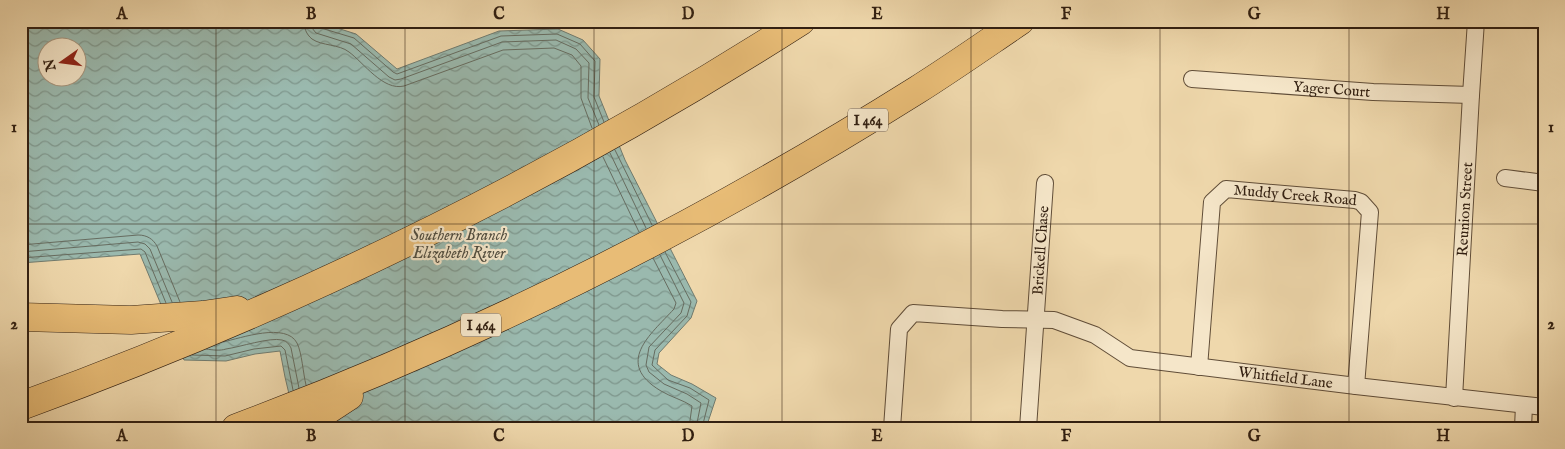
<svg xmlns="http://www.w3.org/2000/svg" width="1565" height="449" viewBox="0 0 1565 449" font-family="'IM FELL English',serif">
<defs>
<pattern id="water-waves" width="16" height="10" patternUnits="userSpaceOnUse" patternTransform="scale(1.25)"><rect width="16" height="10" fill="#9ab9ae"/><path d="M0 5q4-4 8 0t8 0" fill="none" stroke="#7e968c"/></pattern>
</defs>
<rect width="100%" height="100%" fill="#efd8ac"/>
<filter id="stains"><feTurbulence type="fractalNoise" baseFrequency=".004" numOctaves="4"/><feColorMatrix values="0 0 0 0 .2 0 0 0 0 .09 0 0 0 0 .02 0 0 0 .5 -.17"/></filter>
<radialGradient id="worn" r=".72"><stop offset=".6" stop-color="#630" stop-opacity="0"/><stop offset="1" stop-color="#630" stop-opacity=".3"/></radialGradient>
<path fill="url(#water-waves)" stroke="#707b6f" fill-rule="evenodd" d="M21,21h294l41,13 41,35 102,-38 59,-2 25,11 17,19 -1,37 26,64 72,141 -6,17 -32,35 -2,11 14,11 21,9 24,14 -10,30h-409l-12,-51 -5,-26 -25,3 -29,7 -42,-1 -44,-106 -119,9zM48,48h30v30h-30z"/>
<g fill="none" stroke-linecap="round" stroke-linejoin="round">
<g stroke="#666c60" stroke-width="1">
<path d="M304,21c0,7 2,13 8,18 10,7 27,5 37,13 15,11 34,39 55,34l99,-36 51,-2 18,7 9,11v32l11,30"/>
<path d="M311,21l1,7 4,5 35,11 38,33 6,3 6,-1 101,-37 54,-2 20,9 13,14 -1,35 11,27"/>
<path d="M318,21v4l3,3 33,10 39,34 4,2 104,-38 56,-2 23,10 15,17 -1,36 10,25"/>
<path d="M615,150l37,75"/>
<path d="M610,153l36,75"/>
<path d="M603,157l36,75"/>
<path d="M21,245l117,-10c9,0 15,4 19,11l23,56"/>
<path d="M21,252l117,-10 7,2 5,5 22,53"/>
<path d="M665,252l26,50 -4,14 -32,34 -3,15 16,15 22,8 19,12 -7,28"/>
<path d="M660,255l24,48 -3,10 -32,34 -3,18 3,7 15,12 23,10 14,9 -5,25"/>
<path d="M21,258l120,-9 4,3 21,51"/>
<path d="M653,258l23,45 -2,6c-24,26 -60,54 -13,82 10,6 22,9 31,15l-3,22"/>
<path d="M223,342c18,-4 63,-20 74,1 5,10 6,30 9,42"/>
<path d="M206,349c7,1 14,2 20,0 14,-2 44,-12 56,-9 5,1 7,4 9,8l8,40"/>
<path d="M192,355l33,1 29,-7 27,-3 4,4 8,40"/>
</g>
<defs>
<g id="street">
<path id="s1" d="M1192,79l181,13 98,3"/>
<path d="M1505,178l39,5"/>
<path id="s2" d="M1199,367l13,-165 14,-13 129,11 6,2 9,10 -14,174"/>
<path id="s3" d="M1454,398l17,-303 5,-74"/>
<path id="s4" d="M892,428l7,-99 14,-16 89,6 52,1 41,15 35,23 226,28 188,21"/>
<path id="s5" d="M1028,428l17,-245"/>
<path d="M1523,428l1,-23"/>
</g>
<g id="highway">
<path d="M21,317l110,3 72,-5 34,-5"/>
<path d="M21,406c275,-100 533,-227 780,-385"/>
<path d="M236,428c237,-88 466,-203 681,-338 35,-22 69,-46 103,-69"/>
<path d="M300,428l49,-32"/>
</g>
</defs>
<use href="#street" stroke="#604d38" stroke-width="18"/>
<use href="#highway" stroke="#311f11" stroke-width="29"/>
<use href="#street" stroke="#f5e6c9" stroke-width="16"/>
<use href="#highway" stroke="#e8bc76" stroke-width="28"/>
</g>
<path fill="none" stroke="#311f11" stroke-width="1" stroke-opacity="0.55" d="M216,21v407M405,21v407M594,21v407M782,21v407M971,21v407M1160,21v407M1349,21v407M21,224h1523"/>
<g text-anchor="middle" stroke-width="4.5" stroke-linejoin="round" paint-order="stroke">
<g fill="#f5e6c9" stroke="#6c5b48" stroke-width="1">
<rect x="848" y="108.5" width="40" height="23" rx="4"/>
<rect x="461" y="313.5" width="40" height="23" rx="4"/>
</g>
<g font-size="14" font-weight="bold" fill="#311f11">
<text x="868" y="125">I 464</text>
<text x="481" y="330">I 464</text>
</g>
<g font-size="15" fill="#311f11" stroke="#f5e6c9">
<text dy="5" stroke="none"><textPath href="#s1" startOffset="140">Yager Court</textPath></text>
<text dy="5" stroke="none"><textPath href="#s2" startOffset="254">Muddy Creek Road</textPath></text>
<text dy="5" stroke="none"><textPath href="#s3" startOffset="189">Reunion Street</textPath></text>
<text dy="5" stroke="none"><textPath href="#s5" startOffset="178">Brickell Chase</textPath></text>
<text dy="5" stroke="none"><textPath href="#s4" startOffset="504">Whitfield Lane</textPath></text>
</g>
<g font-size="16" font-style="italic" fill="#504d40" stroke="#f5e6c9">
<text x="459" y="240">Southern Branch<tspan x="459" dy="18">Elizabeth River</tspan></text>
</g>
</g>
<rect width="1565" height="449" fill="none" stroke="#efd8ac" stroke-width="55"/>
<g transform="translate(62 62) rotate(256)"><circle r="24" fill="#f5e6c9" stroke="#a7967f"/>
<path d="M0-4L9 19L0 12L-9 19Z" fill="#8f2418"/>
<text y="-8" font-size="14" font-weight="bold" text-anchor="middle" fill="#311f11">N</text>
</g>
<rect x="28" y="28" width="1510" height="394" fill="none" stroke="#311f11" stroke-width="2"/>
<g font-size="16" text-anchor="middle" font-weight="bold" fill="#311f11">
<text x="122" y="19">A</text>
<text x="311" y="19">B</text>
<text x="499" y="19">C</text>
<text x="688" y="19">D</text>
<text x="877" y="19">E</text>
<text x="1066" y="19">F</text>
<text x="1254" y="19">G</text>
<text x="1443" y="19">H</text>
<text x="14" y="132">1</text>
<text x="1551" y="132">1</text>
<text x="14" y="329">2</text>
<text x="1551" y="329">2</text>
<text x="122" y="441">A</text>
<text x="311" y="441">B</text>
<text x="499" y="441">C</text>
<text x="688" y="441">D</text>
<text x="877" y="441">E</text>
<text x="1066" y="441">F</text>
<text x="1254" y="441">G</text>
<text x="1443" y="441">H</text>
</g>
<rect width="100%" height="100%" filter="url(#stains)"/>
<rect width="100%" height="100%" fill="url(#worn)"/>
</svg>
